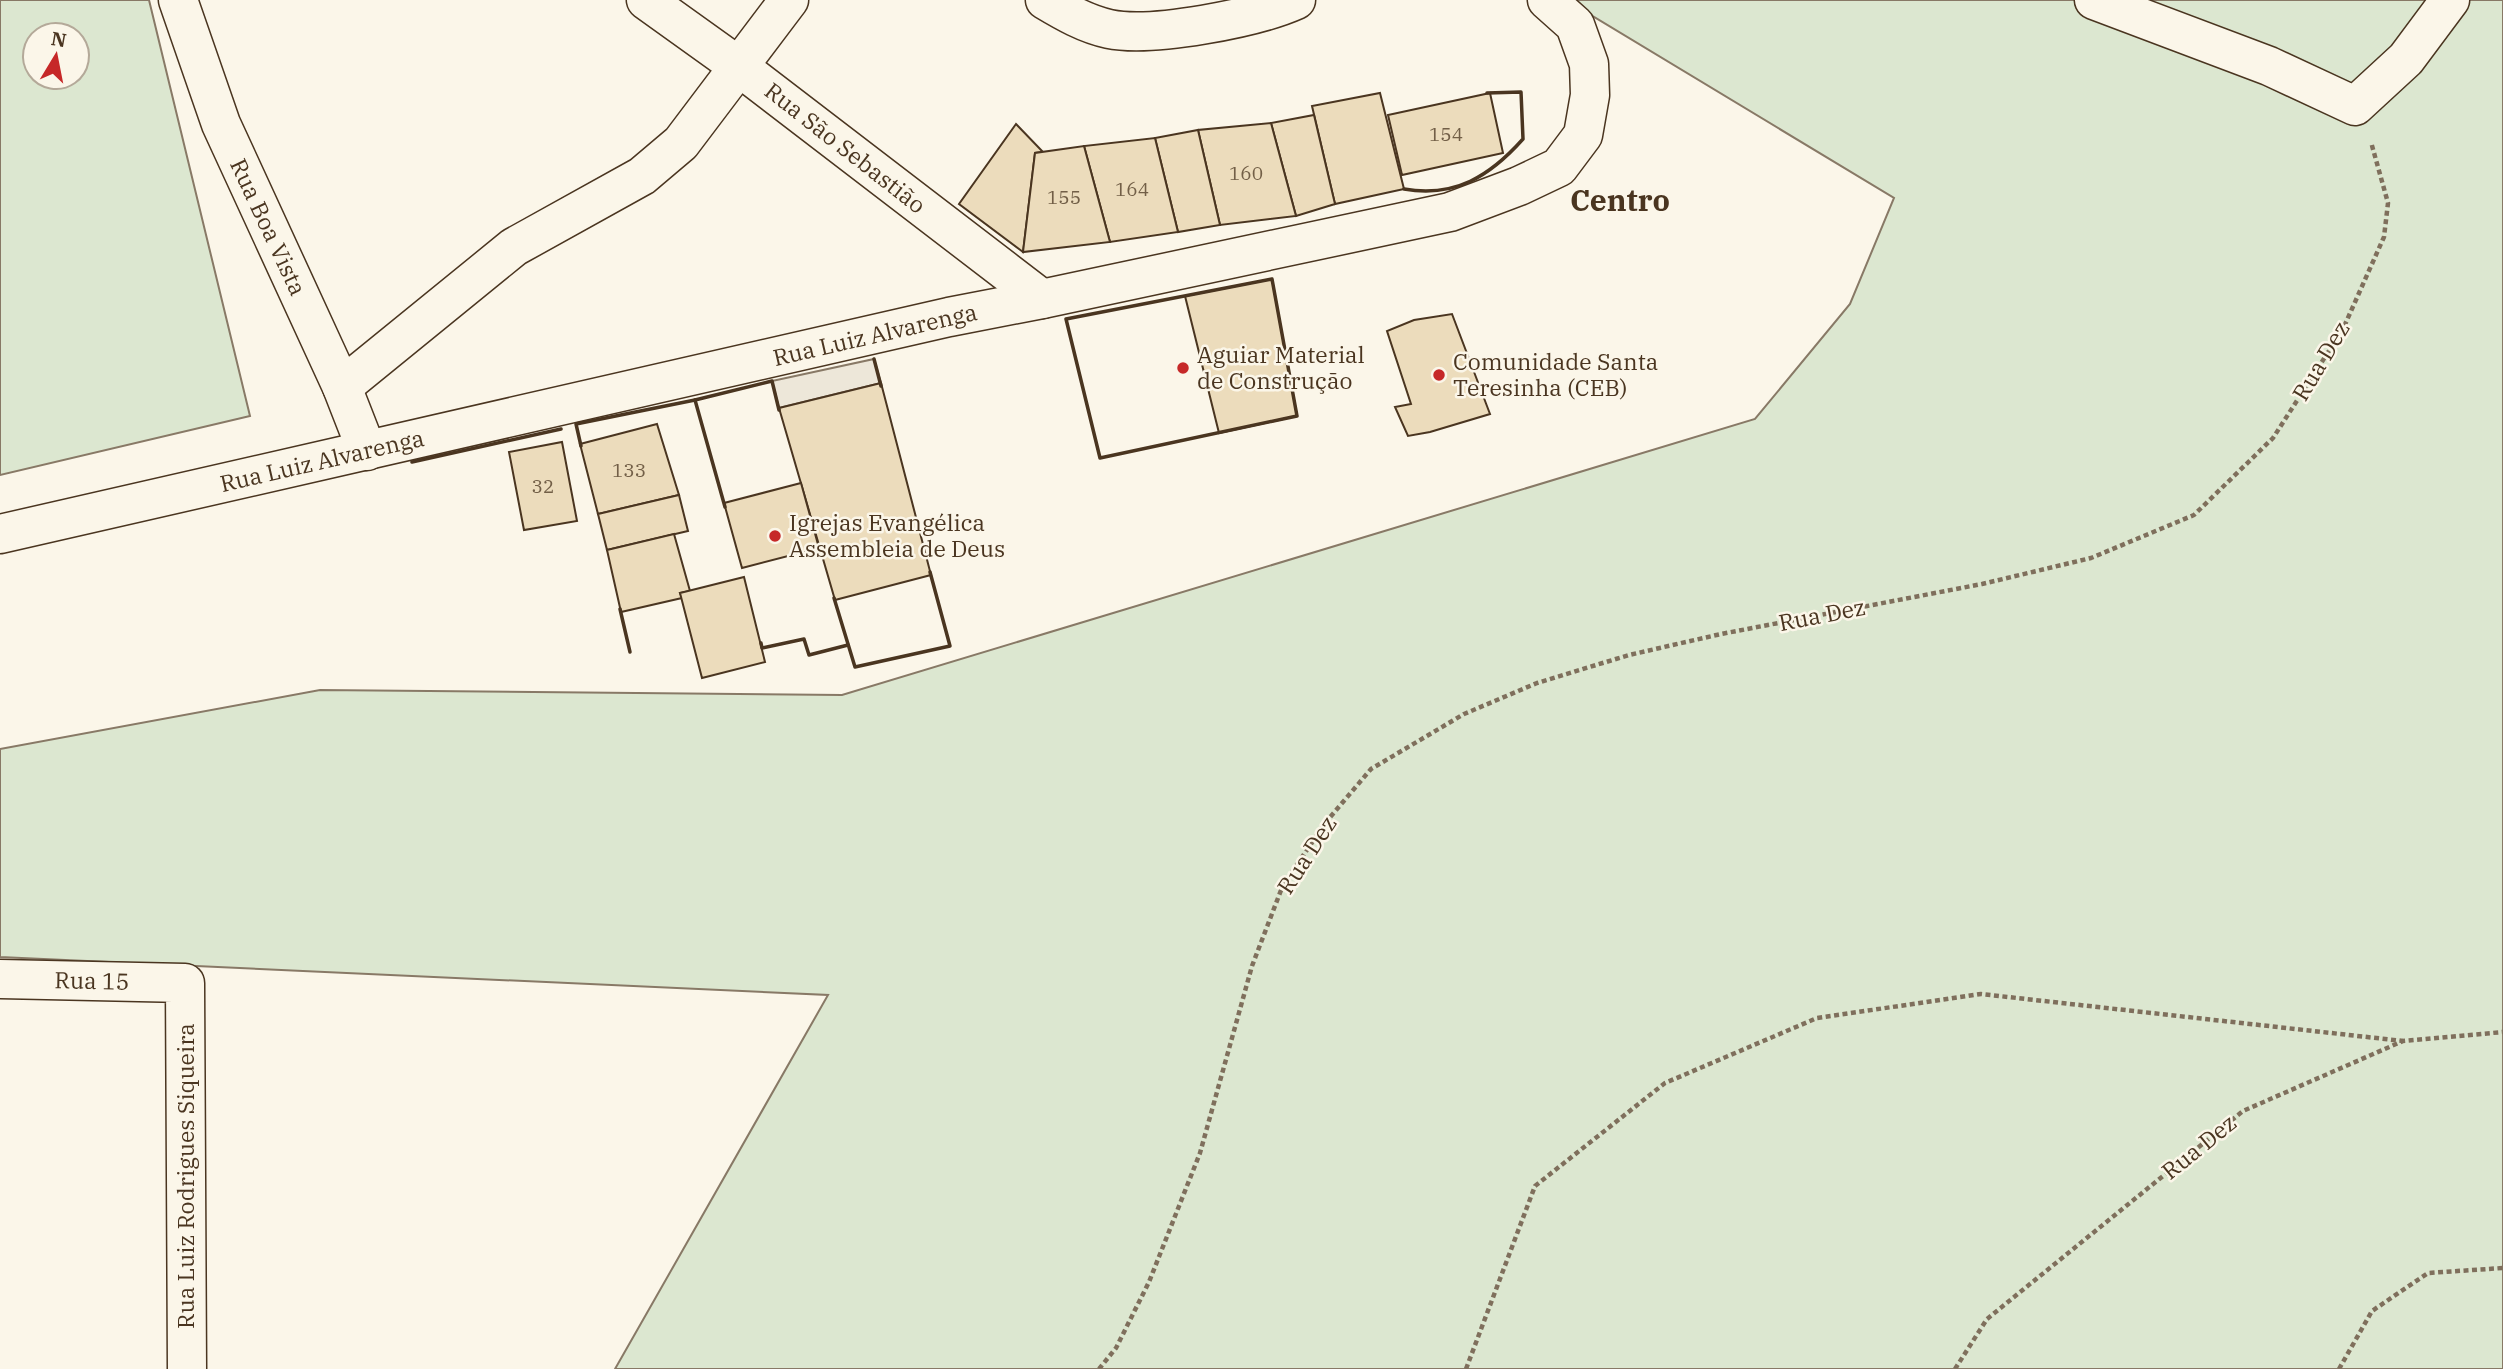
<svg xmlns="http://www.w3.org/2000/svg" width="2503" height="1369" viewBox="0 0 2503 1369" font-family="'IBM Plex Serif',serif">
<rect width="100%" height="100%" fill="#fbf6e9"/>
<g fill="#dce7d0" stroke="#887966" stroke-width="2" fill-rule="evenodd">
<path d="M0,0h149l101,416 -250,59zM35,35h42v42h-42z"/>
<path d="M1566,0h937v1369h-1888l213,-374 -828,-38v-208l320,-59 522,5 913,-276 95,-115 44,-106z"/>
</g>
<path fill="#ede7d9" stroke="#887966" stroke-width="2" d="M874,359l7,24 -102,25 -7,-27z"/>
<g fill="#ecdcbc" stroke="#4a3520" stroke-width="2">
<path d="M1380,93l24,96 -69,15 -23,-98z"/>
<path d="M1490,93l13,60 -101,22 -14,-60z"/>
<path d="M1314,115l21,89 -39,12 -25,-93z"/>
<path d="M1271,123l25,93 -76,9 -22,-95z"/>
<path d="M1016,124l27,28 -8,1 -12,99 -64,-48z"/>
<path d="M1198,130l22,95 -42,7 -23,-94z"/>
<path d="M1155,138l23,94 -68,10 -26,-96z"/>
<path d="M1084,146l26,96 -87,10 12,-99z"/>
<path d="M1272,279l25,137 -78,17 -34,-137z"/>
<path d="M1452,314l38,100 -60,18 -22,4 -13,-29 16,-3 -24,-73 27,-11z"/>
<path d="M881,383l50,192 -96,25 -56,-192z"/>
<path d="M657,424l22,71 -81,19 -18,-70z"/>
<path d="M562,442l15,79 -53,9 -15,-78z"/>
<path d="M801,483l18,65 -77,20 -18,-65z"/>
<path d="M679,495l9,36 -81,19 -9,-36z"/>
<path d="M674,534l16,57 -10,2 2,5 -61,14 -14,-62z"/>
<path d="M744,577l21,85 -63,16 -22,-85z"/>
</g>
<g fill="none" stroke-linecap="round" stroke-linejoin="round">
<defs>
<g id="minor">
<path d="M178,0l43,124 121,263 25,64"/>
<path d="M646,0l92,66 304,233"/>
<path d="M1045,0c20,12 41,24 64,29 43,9 147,-11 187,-29"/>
<path d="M2094,0l175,66 86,40 51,-47 44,-59"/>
<path d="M342,387l172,-140 128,-71 39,-33 108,-143"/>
<path d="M0,979l185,4 2,386"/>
</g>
<path id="tertiary" d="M0,534l949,-217 93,-18 408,-87 69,-26 40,-19 24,-32 7,-40 -1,-31 -14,-39 -28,-25"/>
</defs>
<use href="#minor" stroke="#4a3520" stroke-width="41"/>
<use href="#tertiary" stroke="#4a3520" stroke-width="41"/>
<g stroke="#7f6f5c" stroke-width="4.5" stroke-dasharray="5 3.5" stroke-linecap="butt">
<path d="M1099,1369l17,-21 33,-66 51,-129 52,-187 31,-81 43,-63 45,-53 93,-55 73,-31 92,-28 92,-21 261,-50 109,-26 103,-43 79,-77 70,-109 41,-92 4,-34 -17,-61"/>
<path d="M1466,1369l69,-183 130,-103 152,-65 164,-24 422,47"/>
<path d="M1955,1369l32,-50 256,-208 160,-70 100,-9"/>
<path d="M2339,1369l33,-58 56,-38 75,-5"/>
</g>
<use href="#minor" stroke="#fbf6e9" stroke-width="38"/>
<use href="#tertiary" stroke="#fbf6e9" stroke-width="38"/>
<g stroke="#4a3520" stroke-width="3.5">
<path d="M1404,189c51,9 86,-13 119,-50l-2,-47 -34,1"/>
<path d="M1272,279l25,137 -197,42 -34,-139z"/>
<path d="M874,359l7,27"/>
<path d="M581,446l-5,-22 119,-24"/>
<path d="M412,462l149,-33"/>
<path d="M725,507l-30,-107 77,-19 7,29"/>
<path d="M834,598l21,69 95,-21 -20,-74"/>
<path d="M620,609l10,43"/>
<path d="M761,643l1,5 42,-9 5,16 39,-10"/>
</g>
</g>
<g fill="#c62828" stroke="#fbf6e9" stroke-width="2.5">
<circle cx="1183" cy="368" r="7"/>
<circle cx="1439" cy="375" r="7"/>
<circle cx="775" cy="536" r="7"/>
</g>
<g text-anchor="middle" stroke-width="5" stroke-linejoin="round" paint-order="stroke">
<g font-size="19" fill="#725f47">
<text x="1446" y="141">154</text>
<text x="1246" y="180">160</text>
<text x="1132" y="196">164</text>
<text x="1064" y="204">155</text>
<text x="629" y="477">133</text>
<text x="543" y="493">32</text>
</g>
<g font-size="23" fill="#4a3520" stroke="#fbf6e9">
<text transform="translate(845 148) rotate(38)" y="8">Rua São Sebastião</text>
<text transform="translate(268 227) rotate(65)" y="8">Rua Boa Vista</text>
<text transform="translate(875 335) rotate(-13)" y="8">Rua Luiz Alvarenga</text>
<text transform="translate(2321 361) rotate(-59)" y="8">Rua Dez</text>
<text transform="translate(322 461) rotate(-13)" y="8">Rua Luiz Alvarenga</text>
<text transform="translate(1822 615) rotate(-11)" y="8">Rua Dez</text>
<text transform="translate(1307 855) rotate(-57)" y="8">Rua Dez</text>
<text transform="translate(92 981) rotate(1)" y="8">Rua 15</text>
<text transform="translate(2199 1147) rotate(-39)" y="8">Rua Dez</text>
<text transform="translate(186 1176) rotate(-90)" y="8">Rua Luiz Rodrigues Siqueira</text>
</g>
<g font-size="23" fill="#4a3520" stroke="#fbf6e9" text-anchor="start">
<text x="1197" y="363">Aguiar Material<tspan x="1197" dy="26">de Construção</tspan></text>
<text x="1453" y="370">Comunidade Santa<tspan x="1453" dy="26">Teresinha (CEB)</tspan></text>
<text x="789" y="531">Igrejas Evangélica<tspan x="789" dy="26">Assembleia de Deus</tspan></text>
</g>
<g font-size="30" font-weight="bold" fill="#4a3520" stroke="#fbf6e9">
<text x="1620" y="211">Centro</text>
</g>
</g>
<g transform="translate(56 56) rotate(10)"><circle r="33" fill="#fbf6e9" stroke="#b4a999" stroke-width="2"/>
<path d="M0-5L12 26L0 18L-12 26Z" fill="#c62828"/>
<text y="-10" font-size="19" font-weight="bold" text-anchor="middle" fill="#4a3520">N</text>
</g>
</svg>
